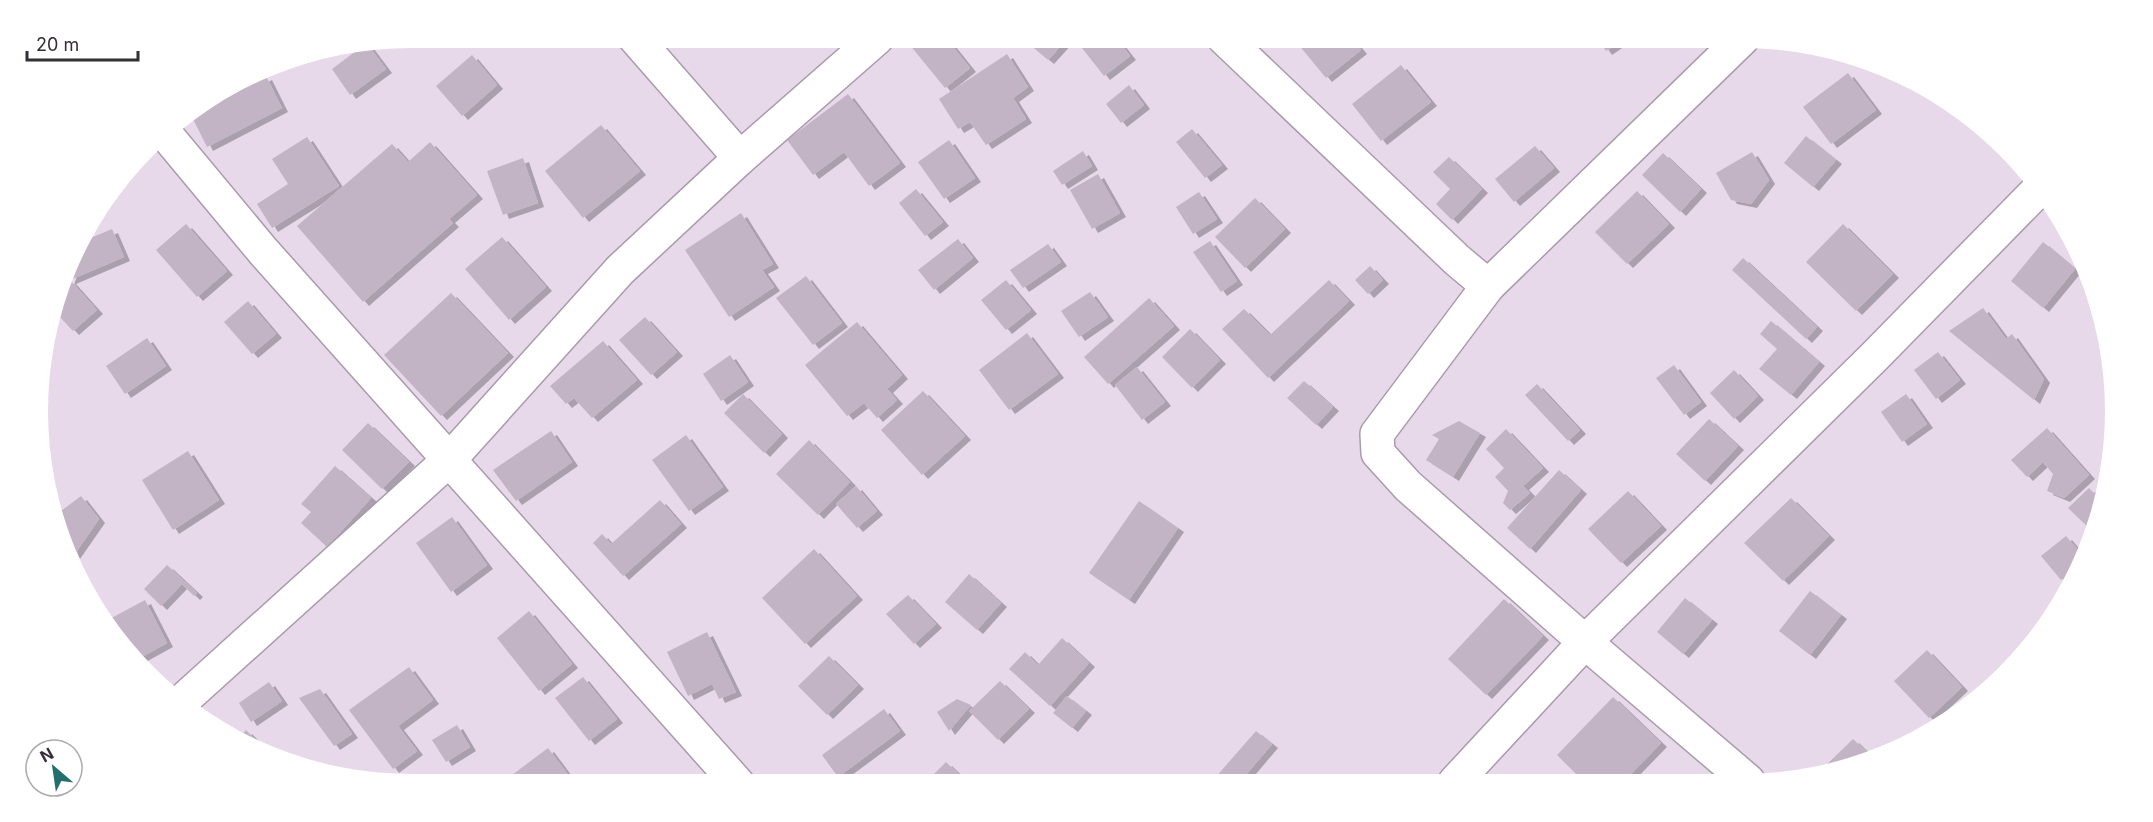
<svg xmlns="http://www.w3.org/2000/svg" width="2153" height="822" viewBox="0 0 2153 822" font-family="Inter,sans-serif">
<defs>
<filter id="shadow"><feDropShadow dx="6" dy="4" stdDeviation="0" flood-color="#0004"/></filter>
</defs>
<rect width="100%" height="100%" fill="#e8d9ea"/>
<g fill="#c3b4c5" filter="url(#shadow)">
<path d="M917,38h29l24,30 -25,20 -36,-44z"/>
<path d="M1022,38h46l-20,22z"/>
<path d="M1085,38h31l14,18 -26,20 -26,-33z"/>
<path d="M1293,38h58l10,12 -35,28z"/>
<path d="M1597,38h28l-19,13z"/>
<path d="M364,45h4l18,24 -36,26 -18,-26z"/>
<path d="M1007,54l21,33 -15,11 13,21 -40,26 -16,-23 -12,7 -19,-30z"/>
<path d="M472,55l25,30 -35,31 -26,-30z"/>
<path d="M1401,65l30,37 -50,39 -29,-37z"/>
<path d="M1848,73l28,37 -45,34 -28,-37z"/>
<path d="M266,76l16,32 -75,39 -16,-32z"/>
<path d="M1129,85l15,20 -23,18 -15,-19z"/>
<path d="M848,94l52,69 -31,23 -25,-34 -31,23 -26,-35z"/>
<path d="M601,125l39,46 -57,47 -38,-47z"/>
<path d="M1192,129l30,36 -17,13 -29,-36z"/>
<path d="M1806,136l30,24 -23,27 -29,-24z"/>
<path d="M307,137l32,49 -67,42 -15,-24 31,-20 -16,-25z"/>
<path d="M949,140l26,38 -31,21 -26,-37z"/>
<path d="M430,142l47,53 -28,24 4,4 -90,79 -66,-76 95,-82 16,18z"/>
<path d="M1535,146l19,22 -40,34 -19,-23z"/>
<path d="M1083,151l9,15 -30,19 -9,-14z"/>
<path d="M1752,152l17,28 -18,24 -20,-4 -15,-27z"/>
<path d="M1663,153l38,36 -21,23 -38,-37z"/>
<path d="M1449,157l33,32 -30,31 -16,-16 14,-15 -17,-17z"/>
<path d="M523,158l15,45 -35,12 -16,-44z"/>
<path d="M1098,174l22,39 -28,16 -22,-39z"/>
<path d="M916,189l27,33 -18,14 -26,-33z"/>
<path d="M1637,191l32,33 -42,40 -32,-32z"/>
<path d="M1199,192l18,27 -24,15 -17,-27z"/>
<path d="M1255,198l30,31 -40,39 -30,-31z"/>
<path d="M741,213l32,51 -11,6 12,17 -45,30 -44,-67z"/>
<path d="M186,224l41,47 -30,26 -41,-47z"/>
<path d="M1843,224l50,50 -37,37 -50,-49z"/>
<path d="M112,229l12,28 -54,23 27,30 -24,21 -16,-17 24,-72z"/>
<path d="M502,237l44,50 -37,33 -44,-51z"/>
<path d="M958,239l15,19 -39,32 -16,-20z"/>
<path d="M1210,241l27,40 -16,11 -28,-40z"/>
<path d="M2043,242l32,27 -32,39 -32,-27z"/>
<path d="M1048,244l13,18 -38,26 -13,-18z"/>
<path d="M1743,258l74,69 -11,12 -74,-69z"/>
<path d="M1370,266l13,14 -15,14 -13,-14z"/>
<path d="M806,276l36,47 -29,22 -37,-47z"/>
<path d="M1006,280l25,30 -25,20 -25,-30z"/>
<path d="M1329,280l20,21 -81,77 -46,-49 22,-20 26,26z"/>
<path d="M1090,292l18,25 -29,20 -18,-26z"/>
<path d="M451,293l57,60 -67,63 -57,-61z"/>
<path d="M1149,298l25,28 -66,58 -24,-27z"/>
<path d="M248,301l28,33 -24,20 -28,-32z"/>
<path d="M1983,308l23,31 6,-5 32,45 -10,21 -85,-69z"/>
<path d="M645,317l32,35 -26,23 -32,-35z"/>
<path d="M1771,321l48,41 -28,33 -32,-26 18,-20 -17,-15z"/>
<path d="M857,322l45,53 -15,14 10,11 -20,18 -13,-15 -17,13 -42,-51z"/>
<path d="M1190,329l30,31 -28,28 -30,-31z"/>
<path d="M1027,333l31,41 -49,36 -30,-40z"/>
<path d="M147,338l19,28 -41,28 -19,-28z"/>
<path d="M603,341l34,39 -45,38 -18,-20 -8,6 -16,-18z"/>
<path d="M1938,352l22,28 -24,19 -22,-29z"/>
<path d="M730,355l18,27 -27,19 -18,-27z"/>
<path d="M1674,365l27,37 -17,13 -28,-37z"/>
<path d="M1137,367l28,35 -23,18 -27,-35z"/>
<path d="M1734,370l24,26 -24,23 -24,-26z"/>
<path d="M1304,381l29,26 -17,18 -29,-27z"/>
<path d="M1537,384l43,46 -12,11 -43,-46z"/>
<path d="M923,391l42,45 -43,39 -41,-45z"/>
<path d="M743,394l39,40 -18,19 -40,-40z"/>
<path d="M1906,394l21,30 -25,18 -21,-30z"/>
<path d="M1709,419l29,27 -33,35 -29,-27z"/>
<path d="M1459,421l21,12 -27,44 -27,-17 13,-21 -7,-4z"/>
<path d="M368,423l41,39 -27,27 -40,-39z"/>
<path d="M2047,428l42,47 -25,23 -17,-7 6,-17 -10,-12 -16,15 -16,-17z"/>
<path d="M1506,429l37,39 -20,18 7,7 -20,17 -7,-7 5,-12 -13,-14 9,-9 -18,-19z"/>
<path d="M551,431l21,31 -56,39 -23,-31z"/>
<path d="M686,435l37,52 -34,24 -37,-51z"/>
<path d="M809,440l41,42 -32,33 -42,-41z"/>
<path d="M188,451l31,49 -46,30 -31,-50z"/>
<path d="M335,466l36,32 -44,49 -26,-24 10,-11 -10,-8z"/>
<path d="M1559,470l22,20 -51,59 -23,-21z"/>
<path d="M856,486l21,25 -20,17 -21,-24z"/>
<path d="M2089,488l14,14v6l-10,24 -25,-24z"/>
<path d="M1628,491l33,35 -40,37 -33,-34z"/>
<path d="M81,496l18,23 -25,36 -17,-41z"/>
<path d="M1791,498l38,38 -46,45 -39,-38z"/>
<path d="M660,500l21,24 -58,52 -30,-33 9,-9 9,10z"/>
<path d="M1139,501l39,27 -49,72 -40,-27z"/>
<path d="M452,517l35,48 -36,27 -35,-49z"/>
<path d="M2066,536l17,20 -4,9 -18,15 -20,-24z"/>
<path d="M814,549l43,47 -52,48 -43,-46z"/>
<path d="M167,565l30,28 -3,3 -12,-12 -21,22 -17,-17z"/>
<path d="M969,574l32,29 -24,27 -32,-28z"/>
<path d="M1810,591l31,24 -31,40 -31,-24z"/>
<path d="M908,595l28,29 -22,20 -28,-30z"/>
<path d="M1685,598l27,22 -29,34 -26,-22z"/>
<path d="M1504,599l39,37 -57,59 -38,-36z"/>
<path d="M145,600l22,43 -29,16 -34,-37z"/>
<path d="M529,611l43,53 -33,27 -42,-53z"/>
<path d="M707,632l29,60 -17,7 -7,-15 -24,12 -21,-44z"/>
<path d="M1062,638l27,25 -39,43 -41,-37 16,-17 13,13z"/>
<path d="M1927,650l35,37 -33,31 -35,-37z"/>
<path d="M829,656l29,29 -31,30 -29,-29z"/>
<path d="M409,667l24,33 -35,26 19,25 -24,18 -44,-59z"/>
<path d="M583,677l34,42 -28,22 -34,-43z"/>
<path d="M1000,681l29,28 -31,31 -29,-29z"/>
<path d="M269,682l13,19 -31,21 -12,-19z"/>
<path d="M320,689l32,45 -18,12 -35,-48z"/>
<path d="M1067,696l19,15 -14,17 -19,-15z"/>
<path d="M1613,697l48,46 -35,36 2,3h-44l-27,-27z"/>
<path d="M957,699l14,6 -22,26 -12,-19z"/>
<path d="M884,709l16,22 -62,46 -16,-22z"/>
<path d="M457,725l13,22 -24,15 -14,-22z"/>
<path d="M246,730l16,16 -21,-10z"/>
<path d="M1256,731l16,13 -33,39h-21l-4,-4z"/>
<path d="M1853,739l19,18 -54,16z"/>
<path d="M548,748l27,36h-62l-5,-6z"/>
<path d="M946,762l22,21h-43z"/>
</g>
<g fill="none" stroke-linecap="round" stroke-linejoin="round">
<defs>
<g id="minor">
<path d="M635,38l105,120"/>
<path d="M1224,38l233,222 31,26 255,-248"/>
<path d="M164,132l99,119 475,533"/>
<path d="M1488,286l-111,148 1,19 30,33 177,156 163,139"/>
<path d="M180,703l269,-243 171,-190 120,-112 137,-120"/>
<path d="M1455,782l130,-140 290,-286 162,-165"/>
</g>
</defs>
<use href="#minor" stroke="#a99bab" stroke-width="36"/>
<use href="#minor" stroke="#fff" stroke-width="33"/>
</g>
<path d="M0 0H2153V822H0ZM411 48H1742A363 363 0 0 1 2105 411V411A363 363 0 0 1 1742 774H411A363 363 0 0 1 48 411V411A363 363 0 0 1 411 48Z" fill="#fff" fill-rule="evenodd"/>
<g transform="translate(54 768) rotate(331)"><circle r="28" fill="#ffffff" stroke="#aeabae" stroke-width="1.5"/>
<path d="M0-4.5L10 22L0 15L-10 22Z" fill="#236f6e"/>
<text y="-9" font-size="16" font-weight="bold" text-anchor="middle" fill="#342e35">N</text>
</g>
<path d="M27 51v9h111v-9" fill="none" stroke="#342e35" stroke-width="3"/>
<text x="36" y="51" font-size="18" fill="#342e35" stroke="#ffffff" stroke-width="4.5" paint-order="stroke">20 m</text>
</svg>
